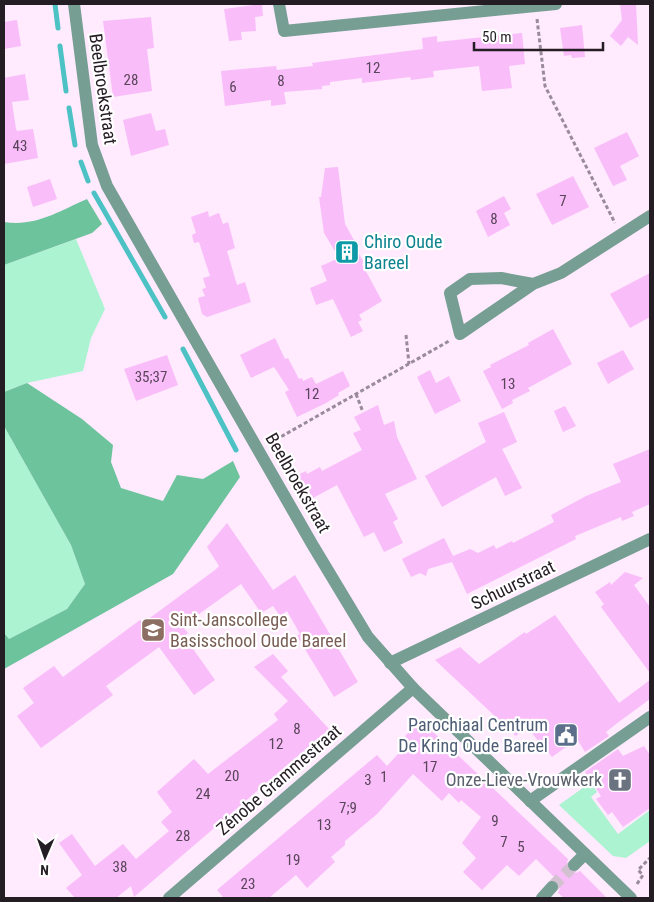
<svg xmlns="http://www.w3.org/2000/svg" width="654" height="902" viewBox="0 0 654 902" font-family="'Roboto Condensed',sans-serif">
<rect width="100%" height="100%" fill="#ffeafe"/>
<g fill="#acf3d1">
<path d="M76,239l29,70 -14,29 -8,33 -56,12 -23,9v-127z"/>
<path d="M4,426l67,119 14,39 -18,25 -58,30 -5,-6z"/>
<path d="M591,782l6,10 -6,5 27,37 32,-24v31l-24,17 -13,-2 -54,-51z"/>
</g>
<g fill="#6cc39c">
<path d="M87,199l15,25 -10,9 -88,32v-43c32,5 55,-11 83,-23z"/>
<path d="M27,383l55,36 31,26 -2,17 10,26 42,13 14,-26 26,4 30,-18 7,16 -67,97 -169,95v-36l5,6 58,-30 18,-25 -14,-39 -67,-119v-34z"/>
</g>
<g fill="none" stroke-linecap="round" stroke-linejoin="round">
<g stroke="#4dc2c5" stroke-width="5">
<path d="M55,4l3,24"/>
<path d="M60,46l6,45"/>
<path d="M69,108l6,37"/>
<path d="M81,162l7,19"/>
<path d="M94,193l71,124"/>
<path d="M183,349l53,101"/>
</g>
</g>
<g fill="#f9bdf9">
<path d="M262,4l1,12 -8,1 1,14 -15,1 1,8 -13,1 -5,-32z"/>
<path d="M620,4h16l2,41 -10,-8 -7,9 -11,-10 12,-16z"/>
<path d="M151,17l3,31 -7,1 5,42 -39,6 -10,-76z"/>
<path d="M17,20l4,26 -17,3v-27z"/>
<path d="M582,25l3,32 -13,1 -1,-3 -7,1 -4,-28z"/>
<path d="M522,33l3,31 -16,2 3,22 -30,3 -3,-25 -46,5 1,6 -23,3 -1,-3 -48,6v-5l-32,4v3l-8,1v3l-38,3 2,12 -15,2v-6l-46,6 -4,-35 55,-5 1,4 36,-4 -1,-3 111,-14 -1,-11 15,-2v6z"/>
<path d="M25,74l4,26 -17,2 4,27 1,2 16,-2 5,29 -34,6v-86z"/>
<path d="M151,113l5,18 9,-2 4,16 -38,11 -8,-36z"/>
<path d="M627,132l12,24 -19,10 7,14 -14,6 -19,-38z"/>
<path d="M338,167l7,57 10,18 -2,1 11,20 -2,1 20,37 -23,14 3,5 -4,2 5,9 -12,6 -18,-38 -17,6 -6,-17 17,-7 -6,-15 18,-8 -15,-25 -5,-36h2l4,-29z"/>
<path d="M573,176l16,31 -37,18 -16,-31z"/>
<path d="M50,179l7,20 -24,8 -6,-20z"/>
<path d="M504,196l7,13 -7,4 6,12 -22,12 -12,-26z"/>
<path d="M208,211l1,6 10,-4 4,11 5,-2 7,26 -8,3 10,34 8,-3 6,20 -44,15 -5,-3 -4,-16 7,-2 -3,-7 4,-1 -3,-10 7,-2 -11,-34 -5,1 -2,-8 4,-2 -5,-16z"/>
<path d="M650,273v44l-20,11 -20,-34z"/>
<path d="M553,329l19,35 -44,24 2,3 -18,9 1,3 -11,6 -19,-38 8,-4 -1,-2 39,-20 -1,-2z"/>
<path d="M275,338l10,21 3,-1 11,21 3,-1 1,3 9,-4 4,7 27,-13 7,15 -12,7 1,2 -13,8 -29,14 -12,-25 4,-2 -15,-23 -23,11 -11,-23z"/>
<path d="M623,350l11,19 -26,15 -11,-21z"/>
<path d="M167,355l11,30 -42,16 -12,-32z"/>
<path d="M430,370l6,13 13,-7 12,25 -26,13 -18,-37z"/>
<path d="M378,405l6,20 10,-4 3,16 20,42 -32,15 13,25 -5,3 10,21 -19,9 -10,-20 -10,5 -27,-52 -35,19 -11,-21 5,-3 -2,-3 12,-6 1,3 13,-7 2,4 40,-21 -9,-17 8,-3 -7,-13z"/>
<path d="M565,406l11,20 -13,6 -9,-21z"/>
<path d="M504,412l13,30 -15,7 20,39 -17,8 -9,-19 -54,30 -17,-31 61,-34 -8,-19z"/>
<path d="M650,449v55l-18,8 2,4 -12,5 -1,-4 -46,19 1,3 -109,55 -15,-32 -24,7 -2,7 -6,-3 -9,4 -9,-18 42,-21 9,18 17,-7 8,4 16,-8 2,4 16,-8 1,2 41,-21 -3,-7 35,-19 35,-14 -8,-18z"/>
<path d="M227,523l46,67 22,-15 63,107 -24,15 -37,-61 3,-2 -13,-23 -7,5 -7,-10 -12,7 -20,-29 -59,42 6,7 -4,3 31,44 -21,15 -35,-48 -53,39 7,9 -72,53 -24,-32 17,-13 -11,-15 31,-22 9,11 77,-57 3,3 72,-53 4,-4 -12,-19z"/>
<path d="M625,572l18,6 -9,7 16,22v66l-49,-66 3,-3 -9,-12 15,-10 1,3z"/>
<path d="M555,615l64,88 31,-23v19l-34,25 -10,8 3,4 -24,16 -8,-13 -25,18 -26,-31 -10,10 -81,-76 25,-13 19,17 46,-32 1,2z"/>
<path d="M273,654l15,17 -7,6 48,52 -195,168 -3,-11 -15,12h-41l-9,-10 16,-13 -23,-32 13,-9 23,32 28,-22 13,15 33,-28 -8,-9 11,-10 -15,-20 37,-33 14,15 70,-54 -4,-6 14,-13 -34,-34z"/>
<path d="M418,723l6,5h5l139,131 -2,8 3,4 7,2 4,-2 27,27h-43l-6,-5 2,-5 -2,-7 -5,-2 1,-2 -18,-18 -17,17 -12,-11 -25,25 -19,-18 13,-14 -14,-15 19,-26 -20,-17 -2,3 -10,-10 -7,8 -29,-27 -36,40 -32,27v4l-14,12 4,5 -28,26 -11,-13 -27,23h-45l-7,-8 160,-135 10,11 23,-25 -5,-5z"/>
<path d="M644,746l6,9v53l-27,19 -11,-15 -4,3 -12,-16 5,-3 -16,-24 33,-23 5,7z"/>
</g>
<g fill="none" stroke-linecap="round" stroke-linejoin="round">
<path stroke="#d3c1d2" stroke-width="12" stroke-dasharray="12 6" stroke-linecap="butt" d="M552,887l22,-22"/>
<g stroke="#998b99" stroke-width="3" stroke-dasharray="4 2.5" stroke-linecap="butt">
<path d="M537,19l8,67 70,137"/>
<path d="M406,335l3,29"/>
<path d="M356,394l7,18"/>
<path d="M270,443l179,-102"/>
<path d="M637,884l6,-9 -5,-5 12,-12"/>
</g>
<g stroke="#769e93" stroke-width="12">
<path d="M74,4l18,141 15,41 205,358 56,93 45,51 218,210"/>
<path d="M279,4l5,27 272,-27"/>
<path d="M533,284l-32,-6 -31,1 -20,14 10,41 73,-50 28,-11 89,-57"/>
<path d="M390,663l260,-124"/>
<path d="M530,801l120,-84"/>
<path d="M574,865l11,-11"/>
<path d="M169,898l244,-210"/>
<path d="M542,898l10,-11"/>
</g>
</g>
<defs>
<symbol id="building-square" viewBox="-11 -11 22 22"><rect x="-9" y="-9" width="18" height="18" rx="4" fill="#0f9aa8" stroke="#fff"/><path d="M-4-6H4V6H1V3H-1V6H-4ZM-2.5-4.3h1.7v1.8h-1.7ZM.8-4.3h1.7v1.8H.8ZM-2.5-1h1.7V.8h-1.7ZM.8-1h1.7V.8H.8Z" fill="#fff"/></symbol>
<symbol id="school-square" viewBox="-11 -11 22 22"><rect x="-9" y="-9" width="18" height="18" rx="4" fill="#8d6e63" stroke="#fff"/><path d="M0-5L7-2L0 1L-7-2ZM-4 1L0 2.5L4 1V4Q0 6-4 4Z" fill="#fff"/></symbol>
<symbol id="civic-square" viewBox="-11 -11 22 22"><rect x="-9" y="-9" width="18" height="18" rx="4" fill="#5c6f8a" stroke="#fff"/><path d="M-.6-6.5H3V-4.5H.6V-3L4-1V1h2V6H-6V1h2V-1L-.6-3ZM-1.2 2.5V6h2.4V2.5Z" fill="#fff"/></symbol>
<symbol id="church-square" viewBox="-11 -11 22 22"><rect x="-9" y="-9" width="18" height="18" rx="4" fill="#6b7280" stroke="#fff"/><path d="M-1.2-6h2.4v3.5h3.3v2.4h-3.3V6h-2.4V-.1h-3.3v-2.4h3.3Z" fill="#fff"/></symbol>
</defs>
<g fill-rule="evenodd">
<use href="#building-square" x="333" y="238" width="28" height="28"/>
<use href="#school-square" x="139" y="616" width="28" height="28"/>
<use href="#civic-square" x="552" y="721" width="28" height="28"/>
<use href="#church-square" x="606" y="766" width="28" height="28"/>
</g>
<g text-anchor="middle" stroke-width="4.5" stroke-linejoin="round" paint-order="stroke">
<g font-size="15" fill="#594559">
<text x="373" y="73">12</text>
<text x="131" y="85">28</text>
<text x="281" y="86">8</text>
<text x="233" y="92">6</text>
<text x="20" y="151">43</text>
<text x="563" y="206">7</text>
<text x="494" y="224">8</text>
<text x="151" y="382">35;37</text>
<text x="508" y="389">13</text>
<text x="312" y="399">12</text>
<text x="297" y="734">8</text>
<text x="276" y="749">12</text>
<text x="430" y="772">17</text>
<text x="232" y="781">20</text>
<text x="384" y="782">1</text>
<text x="368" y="785">3</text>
<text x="203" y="799">24</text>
<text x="348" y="813">7;9</text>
<text x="495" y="826">9</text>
<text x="324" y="830">13</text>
<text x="183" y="841">28</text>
<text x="504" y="847">7</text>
<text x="521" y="852">5</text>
<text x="293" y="865">19</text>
<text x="120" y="872">38</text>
<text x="248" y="889">23</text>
</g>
<g font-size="18" fill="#241d24" stroke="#fff">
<text transform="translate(103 89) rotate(82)" y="6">Beelbroekstraat</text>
<text transform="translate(298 483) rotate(60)" y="6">Beelbroekstraat</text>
<text transform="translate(513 585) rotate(-26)" y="6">Schuurstraat</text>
<text transform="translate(279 780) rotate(-41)" y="6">Zénobe Grammestraat</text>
</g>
<g font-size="18" fill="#0d838f" stroke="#fff" text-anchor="start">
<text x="364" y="248">Chiro Oude<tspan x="364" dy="21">Bareel</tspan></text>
</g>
<g font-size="18" fill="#785e54" stroke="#fff" text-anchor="start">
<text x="170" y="626">Sint-Janscollege<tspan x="170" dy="21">Basisschool Oude Bareel</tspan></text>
</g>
<g font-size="18" fill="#4e5e75" stroke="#fff" text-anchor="end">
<text x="548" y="731">Parochiaal Centrum<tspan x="548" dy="21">De Kring Oude Bareel</tspan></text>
</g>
<g font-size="18" fill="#5b616d" stroke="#fff" text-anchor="end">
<text x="602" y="786">Onze-Lieve-Vrouwkerk</text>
</g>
</g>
<rect width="654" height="902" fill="none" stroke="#241d24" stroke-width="10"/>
<g transform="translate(45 857) rotate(182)" stroke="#ffffff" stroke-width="4" paint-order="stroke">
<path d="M0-4L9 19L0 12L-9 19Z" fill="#241d24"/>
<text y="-8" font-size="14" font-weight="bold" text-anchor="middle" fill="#241d24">N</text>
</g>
<path d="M474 42v8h129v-8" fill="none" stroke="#241d24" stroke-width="2.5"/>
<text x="482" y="42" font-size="15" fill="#241d24" stroke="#ffffff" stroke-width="4" paint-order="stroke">50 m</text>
</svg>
